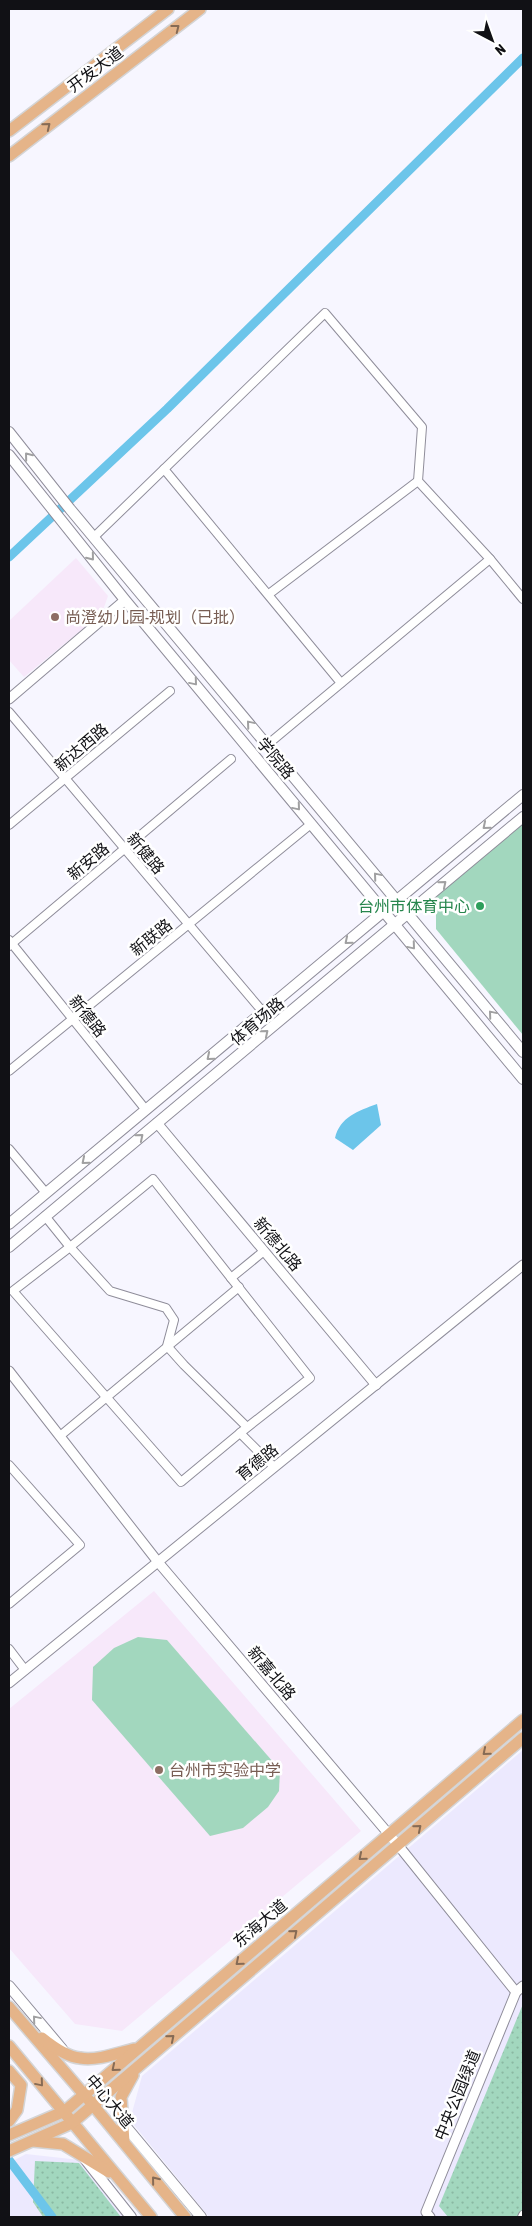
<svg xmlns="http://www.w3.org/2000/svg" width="532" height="2226" viewBox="0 0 532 2226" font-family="'Asap Condensed','Noto Sans SC',sans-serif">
<defs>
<pattern id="park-dots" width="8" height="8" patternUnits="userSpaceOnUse" patternTransform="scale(1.25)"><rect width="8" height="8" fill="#a2d7be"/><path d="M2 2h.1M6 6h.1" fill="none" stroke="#8ab8a2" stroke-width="1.8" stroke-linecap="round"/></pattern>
</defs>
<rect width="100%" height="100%" fill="#f7f6ff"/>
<g fill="#ece9fe">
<path d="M523,1750v467h-314l-79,-97 12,-44z"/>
<path d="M26,2154l54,6 46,57h-117v-54z"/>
</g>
<g fill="#f7e8fa">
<path d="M76,558l32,38 -6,17 -78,64 -15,-17v-39z"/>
<path d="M154,1591l207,240 -239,200 -47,-7 -66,-76v-239z"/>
</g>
<g fill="url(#park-dots)">
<path d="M523,2004v213h-75l-9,-11z"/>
<path d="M35,2161l44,2 42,54h-78l-10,-15z"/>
</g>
<g fill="#a2d7be">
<path d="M523,811v224l-87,-106v-46z"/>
<path d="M138,1637l29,3 113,130 -1,21 -11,16 -25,21 -33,8 -118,-136 1,-33 21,-19z"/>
</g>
<path fill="#6cc5ea" d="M377,1104l4,21 -28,25 -18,-12c5,-21 23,-27 42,-34z"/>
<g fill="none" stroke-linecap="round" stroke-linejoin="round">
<g stroke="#6cc5ea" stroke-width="9">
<path d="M9,557l158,-148 356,-351"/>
<path d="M9,2160l43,57"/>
</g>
<defs>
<g id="minor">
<path d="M164,469l177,214"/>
<path d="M94,537l231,-224 97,114 -4,54 72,78"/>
<path d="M269,594l149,-113"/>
<path d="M9,712l254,300"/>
<path d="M267,745l223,-186 33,40"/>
<path d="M9,825l161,-134"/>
<path d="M9,940l137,170"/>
<path d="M9,946l222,-187"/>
<path d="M9,1071l302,-247"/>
<path d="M9,1149l37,44"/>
<path d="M45,1216l25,31 83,-68 157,199 -70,55 34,34"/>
<path d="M231,1278l33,-27"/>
<path d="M240,1433l-59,49 -168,-191 57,-44 40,44 56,17 8,12 -7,26 17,19 63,62"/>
<path d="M60,1436l179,-149"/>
<path d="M9,1465l71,80 -71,59"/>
<path d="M9,1649l16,21"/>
<path d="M522,2217l1,-2"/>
</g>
<g id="tertiary">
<path d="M9,699l116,-99"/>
<path d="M157,1123l219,262"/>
<path d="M9,1371l149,191 240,283 118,147"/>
<path d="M9,1683l514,-418"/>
<path d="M430,2217l-4,-5 90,-220 7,-6"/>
</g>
<g id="secondary">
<path d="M9,432l61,77 453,543"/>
<path d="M9,455l116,145 398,479"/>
<path d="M9,1224l514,-429"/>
<path d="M9,1247l514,-430"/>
<path d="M9,1986l53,63"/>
<path d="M122,2122l79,95"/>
<path d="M85,2159l46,58"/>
</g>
<g id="primary">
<path d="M9,131l159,-122"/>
<path d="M9,156l191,-147"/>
<path d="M9,2007l84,98 92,112"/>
<path d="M42,2038c10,8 25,19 38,20 17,3 38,-5 54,-9"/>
<path d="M9,2046l142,171"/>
<path d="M9,2071l12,14 -4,25 -8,11"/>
<path d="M9,2135l56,-24 458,-391"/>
<path d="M33,2141l30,3 46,28"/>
<path d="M124,2142l-3,-45 12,-22"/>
<path d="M9,2151l63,-28 451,-385"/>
</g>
</defs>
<use href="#minor" stroke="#8f8d9a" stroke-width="10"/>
<use href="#tertiary" stroke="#8f8d9a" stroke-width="11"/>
<use href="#secondary" stroke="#8f8d9a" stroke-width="12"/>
<use href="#primary" stroke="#d4d4d5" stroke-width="14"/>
<use href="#minor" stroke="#fff" stroke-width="8"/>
<use href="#tertiary" stroke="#fff" stroke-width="9"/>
<use href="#secondary" stroke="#fff" stroke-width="10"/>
<use href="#primary" stroke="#e5b489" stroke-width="11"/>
</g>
<defs><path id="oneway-chevron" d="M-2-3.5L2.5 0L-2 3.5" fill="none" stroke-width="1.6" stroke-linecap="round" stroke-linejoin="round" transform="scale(1.25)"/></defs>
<g stroke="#866b55">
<use href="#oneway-chevron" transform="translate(176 28) rotate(-38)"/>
<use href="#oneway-chevron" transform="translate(47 126) rotate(-39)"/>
<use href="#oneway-chevron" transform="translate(486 1752) rotate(140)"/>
<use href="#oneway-chevron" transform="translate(418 1828) rotate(-40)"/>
<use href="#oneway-chevron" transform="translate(362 1857) rotate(140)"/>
<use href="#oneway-chevron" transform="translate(294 1933) rotate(-40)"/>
<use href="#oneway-chevron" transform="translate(239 1962) rotate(140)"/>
<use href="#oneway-chevron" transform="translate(171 2038) rotate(-40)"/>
<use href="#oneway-chevron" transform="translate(115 2068) rotate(140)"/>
<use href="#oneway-chevron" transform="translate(40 2083) rotate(50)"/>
<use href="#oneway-chevron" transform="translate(155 2180) rotate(-129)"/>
</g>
<g stroke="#a0a0a1">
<use href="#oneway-chevron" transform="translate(28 456) rotate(-129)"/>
<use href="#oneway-chevron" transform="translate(91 557) rotate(51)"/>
<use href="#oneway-chevron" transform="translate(194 682) rotate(50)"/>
<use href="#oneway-chevron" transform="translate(250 724) rotate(-130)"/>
<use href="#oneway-chevron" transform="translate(297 807) rotate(50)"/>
<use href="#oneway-chevron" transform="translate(486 826) rotate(140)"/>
<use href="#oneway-chevron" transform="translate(377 876) rotate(-130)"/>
<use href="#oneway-chevron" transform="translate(443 884) rotate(-40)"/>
<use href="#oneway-chevron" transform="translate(348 941) rotate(140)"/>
<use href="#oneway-chevron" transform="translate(412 946) rotate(50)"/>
<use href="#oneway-chevron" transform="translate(492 1014) rotate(-130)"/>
<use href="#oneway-chevron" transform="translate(265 1033) rotate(-40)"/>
<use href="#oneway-chevron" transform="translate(210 1057) rotate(140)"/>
<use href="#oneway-chevron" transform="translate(140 1137) rotate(-40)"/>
<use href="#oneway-chevron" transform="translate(85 1161) rotate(140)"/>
<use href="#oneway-chevron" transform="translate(36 2019) rotate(-130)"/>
</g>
<g fill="#8d6e63" stroke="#fff" stroke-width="2">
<circle cx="55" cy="617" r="5"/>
<circle cx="159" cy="1770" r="5"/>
</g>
<circle fill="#2e9e5b" stroke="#fff" stroke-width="2" cx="480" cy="906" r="5"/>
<g text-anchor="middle" stroke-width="5" stroke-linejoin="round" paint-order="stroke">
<g font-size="16" fill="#111115" stroke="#fff">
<text transform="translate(95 69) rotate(-37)" y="6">开发大道</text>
<text transform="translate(81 747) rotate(-40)" y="6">新达西路</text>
<text transform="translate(276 758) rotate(50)" y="6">学院路</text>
<text transform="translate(146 853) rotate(50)" y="6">新健路</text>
<text transform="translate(88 861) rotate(-40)" y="6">新安路</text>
<text transform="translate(151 937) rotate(-39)" y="6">新联路</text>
<text transform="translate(88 1016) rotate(51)" y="6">新德路</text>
<text transform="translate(257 1021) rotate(-40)" y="6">体育场路</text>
<text transform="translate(278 1244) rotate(50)" y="6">新德北路</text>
<text transform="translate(257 1462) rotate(-39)" y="6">育德路</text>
<text transform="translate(272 1673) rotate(50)" y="6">新嘉北路</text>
<text transform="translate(260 1923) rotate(-40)" y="6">东海大道</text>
<text transform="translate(457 2095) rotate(-68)" y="6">中央公园绿道</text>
<text transform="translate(110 2101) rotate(50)" y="6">中心大道</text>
</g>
<g font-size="16" fill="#785e54" stroke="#fff" text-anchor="start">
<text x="65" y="623">尚澄幼儿园-规划（已批）</text>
<text x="169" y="1776">台州市实验中学</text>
</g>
<g font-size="16" fill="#27864d" stroke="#fff" text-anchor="end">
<text x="470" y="912">台州市体育中心</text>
</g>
</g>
<rect width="532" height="2226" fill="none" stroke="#111115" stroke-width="20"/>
<g transform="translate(492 40) rotate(139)" stroke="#ffffff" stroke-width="4" paint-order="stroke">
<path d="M0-4L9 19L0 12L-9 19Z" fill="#111115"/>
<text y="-8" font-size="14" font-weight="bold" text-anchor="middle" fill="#111115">N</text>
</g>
</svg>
